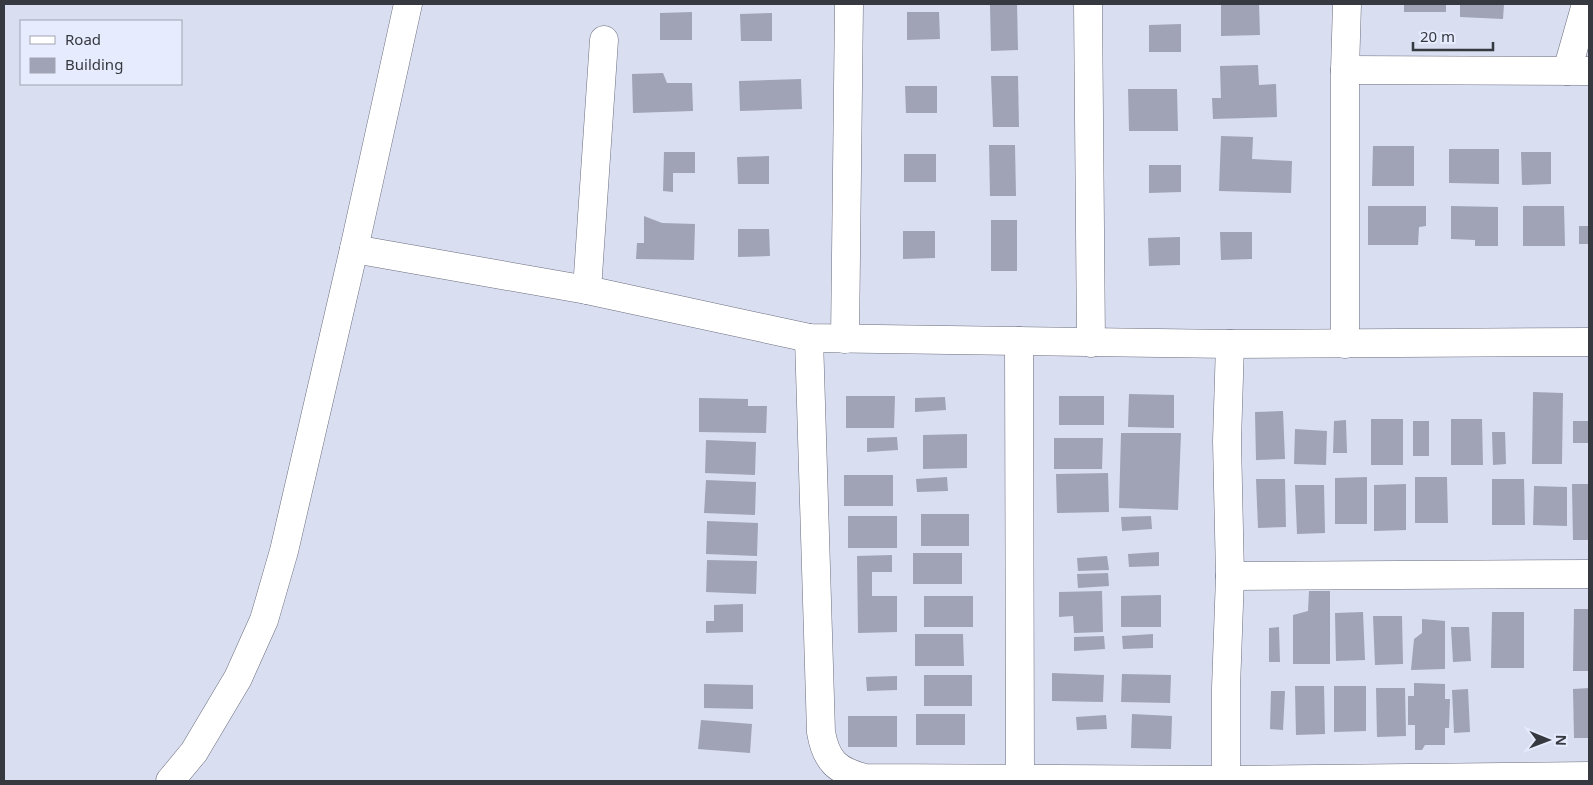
<svg xmlns="http://www.w3.org/2000/svg" width="1593" height="785" viewBox="0 0 1593 785" font-family="'Noto Sans',sans-serif">
<rect width="100%" height="100%" fill="#d9def0"/>
<g fill="#9fa3b5">
<path d="M990,4h27l1,46 -27,1z"/>
<path d="M1221,4h38l1,31 -39,1z"/>
<rect x="1404" y="4" width="42" height="8"/>
<path d="M1460,4h44l-1,15 -43,-2z"/>
<path d="M692,12v28h-32v-27z"/>
<path d="M907,12h32l1,27 -33,1z"/>
<path d="M772,13v28h-31l-1,-27z"/>
<path d="M1181,24v28h-32v-27z"/>
<path d="M1258,65l1,20 17,-1 1,33 -64,2 -1,-21h9l-1,-32z"/>
<path d="M663,73l4,10h25l1,28 -60,2 -1,-39z"/>
<path d="M991,76h27l1,51h-26z"/>
<path d="M801,79l1,30 -62,2 -1,-30z"/>
<path d="M905,86h32v27h-31z"/>
<path d="M1128,89h49l1,42h-49z"/>
<path d="M1221,136l32,1 -1,22 40,2 -1,32 -72,-2z"/>
<path d="M989,145h26l1,51h-26z"/>
<path d="M1373,146h41v40h-42z"/>
<path d="M1449,149h50v35l-50,-1z"/>
<path d="M664,152h31v21h-22v19l-10,-1z"/>
<path d="M1521,152h30v32l-29,1z"/>
<rect x="904" y="154" width="32" height="28"/>
<path d="M769,156v28h-31l-1,-27z"/>
<path d="M1149,165h32v27l-32,1z"/>
<path d="M1368,206h58v20l-7,1 -1,18h-50z"/>
<path d="M1451,206l47,1v39h-23v-6l-24,-1z"/>
<path d="M1523,206h41l1,40h-42z"/>
<path d="M644,216l18,7 33,1 -1,36 -58,-1 1,-16h7z"/>
<rect x="991" y="220" width="26" height="51"/>
<rect x="1579" y="226" width="10" height="18"/>
<path d="M738,229h31l1,27 -32,1z"/>
<path d="M903,231h32v27l-32,1z"/>
<path d="M1220,232h32v27l-31,1z"/>
<path d="M1180,237v28l-31,1 -1,-28z"/>
<path d="M1533,392l30,1 -1,71h-30z"/>
<path d="M1129,394l45,1v33l-46,-1z"/>
<path d="M846,396h49l-1,32h-48z"/>
<rect x="1059" y="396" width="45" height="29"/>
<path d="M945,397l1,13 -31,2v-14z"/>
<path d="M699,398l49,1v7h19l-1,27 -67,-1z"/>
<path d="M1283,411l2,48 -29,1 -1,-48z"/>
<rect x="1371" y="419" width="32" height="46"/>
<path d="M1451,419h31l1,46h-32z"/>
<path d="M1346,420l1,33h-14l1,-32z"/>
<rect x="1413" y="421" width="16" height="35"/>
<path d="M1573,421h16l-1,22h-15z"/>
<path d="M1295,429l32,2 -1,34 -32,-1z"/>
<path d="M1492,432h13l1,32 -13,1z"/>
<path d="M1121,433h60l-3,77 -59,-2z"/>
<path d="M967,434v34l-44,1v-34z"/>
<path d="M897,437l1,13 -31,2v-14z"/>
<path d="M1054,438h49l-1,31h-48z"/>
<path d="M706,440l50,2 -1,33 -50,-2z"/>
<path d="M1108,473l1,39 -52,1 -1,-39z"/>
<rect x="844" y="475" width="49" height="31"/>
<path d="M947,477l1,14 -31,1 -1,-13z"/>
<path d="M1367,477v47h-32v-46z"/>
<path d="M1415,477h32l1,46h-33z"/>
<path d="M1256,479h29l1,48 -28,1z"/>
<path d="M1492,479h32l1,46h-33z"/>
<path d="M706,480l50,2 -1,33 -51,-2z"/>
<path d="M1406,484v46l-32,1v-46z"/>
<path d="M1572,484h17v56h-16z"/>
<path d="M1295,485h29l1,48 -28,1z"/>
<path d="M1534,486l33,1v39l-34,-1z"/>
<rect x="921" y="514" width="48" height="32"/>
<rect x="848" y="516" width="49" height="32"/>
<path d="M1151,516l1,13 -30,2 -1,-14z"/>
<path d="M707,521l51,2 -1,33 -51,-2z"/>
<path d="M1159,552v14l-30,1 -1,-13z"/>
<rect x="913" y="553" width="49" height="31"/>
<path d="M892,555v17h-20v24h25v36l-39,1 -1,-77z"/>
<path d="M1107,556l2,14 -31,1 -1,-13z"/>
<path d="M707,560l50,1 -1,33 -50,-2z"/>
<path d="M1108,573l1,13 -31,2 -1,-14z"/>
<path d="M1102,591l1,41 -29,1 -1,-17 -14,1v-25z"/>
<path d="M1309,591h21v73h-37v-49l15,-4z"/>
<path d="M1161,595v32h-40v-31z"/>
<rect x="924" y="596" width="49" height="31"/>
<path d="M743,604v28l-37,1v-12h8v-16z"/>
<path d="M1574,609h15v62h-16z"/>
<path d="M1363,612l2,48 -29,1 -1,-48z"/>
<path d="M1492,612h32v56h-33z"/>
<path d="M1373,616h29l1,48 -28,1z"/>
<path d="M1422,619l23,2v48l-34,1 3,-31 8,-6z"/>
<path d="M1279,627l1,35h-11v-34z"/>
<path d="M1451,627h18l2,34 -18,1z"/>
<path d="M915,634h48l1,32h-49z"/>
<path d="M1153,634v14l-30,1 -1,-13z"/>
<path d="M1104,636l1,13 -31,2v-14z"/>
<path d="M1052,673l52,2 -1,27 -51,-1z"/>
<path d="M1122,674l49,1 -1,28 -49,-1z"/>
<rect x="924" y="675" width="48" height="31"/>
<path d="M897,676v14l-30,1 -1,-14z"/>
<path d="M1414,683l31,1v15h5l-1,29h-4v17h-20l-3,5h-7v-25h-7v-29h6z"/>
<path d="M704,684l49,1v24l-49,-1z"/>
<path d="M1295,686h29l1,48 -29,1z"/>
<path d="M1334,686h32v45l-32,1z"/>
<path d="M1376,688h29l1,48 -29,1z"/>
<path d="M1589,688v50h-15l-1,-49z"/>
<path d="M1468,689l2,43 -16,1 -2,-43z"/>
<path d="M1271,691h14l-2,39 -13,-1z"/>
<rect x="916" y="714" width="49" height="31"/>
<path d="M1132,714l40,2 -1,33 -40,-1z"/>
<path d="M1106,715l1,14 -30,1 -1,-13z"/>
<rect x="848" y="716" width="49" height="31"/>
<path d="M701,720l51,4 -2,29 -52,-4z"/>
</g>
<g fill="none" stroke-linecap="round" stroke-linejoin="round">
<defs>
<g id="minor">
<path d="M1088,4l3,339"/>
<path d="M1345,70l244,1"/>
<path d="M1567,71l19,-67"/>
<path d="M354,249l233,41 222,48 421,6 359,-2"/>
<path d="M587,290l17,-250"/>
<path d="M809,338l12,394c5,29 16,39 44,46l361,2 363,-4"/>
<path d="M845,339l4,-335"/>
<path d="M1019,341l1,438"/>
<path d="M1345,344v-274l2,-66"/>
<path d="M1230,576l359,-2"/>
<path d="M1226,780v-92l4,-112 -3,-135 3,-97"/>
</g>
<path id="tertiary" d="M170,781l24,-29 44,-74 26,-58 20,-69 70,-302 54,-245"/>
</defs>
<use href="#minor" stroke="#6a6d7d" stroke-width="29"/>
<use href="#tertiary" stroke="#6a6d7d" stroke-width="29"/>
<use href="#minor" stroke="#fff" stroke-width="28"/>
<use href="#tertiary" stroke="#fff" stroke-width="28"/>
</g>
<rect width="1593" height="785" fill="none" stroke="#373940" stroke-width="10"/>
<rect x="20" y="20" width="162" height="65" fill="#e6ebfd" stroke="#a0a4b1"/>
<rect x="30" y="36" width="25" height="8" fill="#ffffff" stroke="#a0a4b1"/>
<text x="65" y="45" font-size="15" fill="#373940">Road</text>
<rect x="30" y="58" width="25" height="15" fill="#9fa3b5" stroke="#a0a4b1"/>
<text x="65" y="70" font-size="15" fill="#373940">Building</text>
<g transform="translate(1548 740) rotate(91)" stroke="#e6ebfd" stroke-width="4" paint-order="stroke">
<path d="M0-4L9 19L0 12L-9 19Z" fill="#373940"/>
<text y="-8" font-size="14" font-weight="bold" text-anchor="middle" fill="#373940">N</text>
</g>
<path d="M1413 42v8h80v-8" fill="none" stroke="#373940" stroke-width="2.5"/>
<text x="1420" y="42" font-size="15" fill="#373940" stroke="#e6ebfd" stroke-width="4" paint-order="stroke">20 m</text>
</svg>
